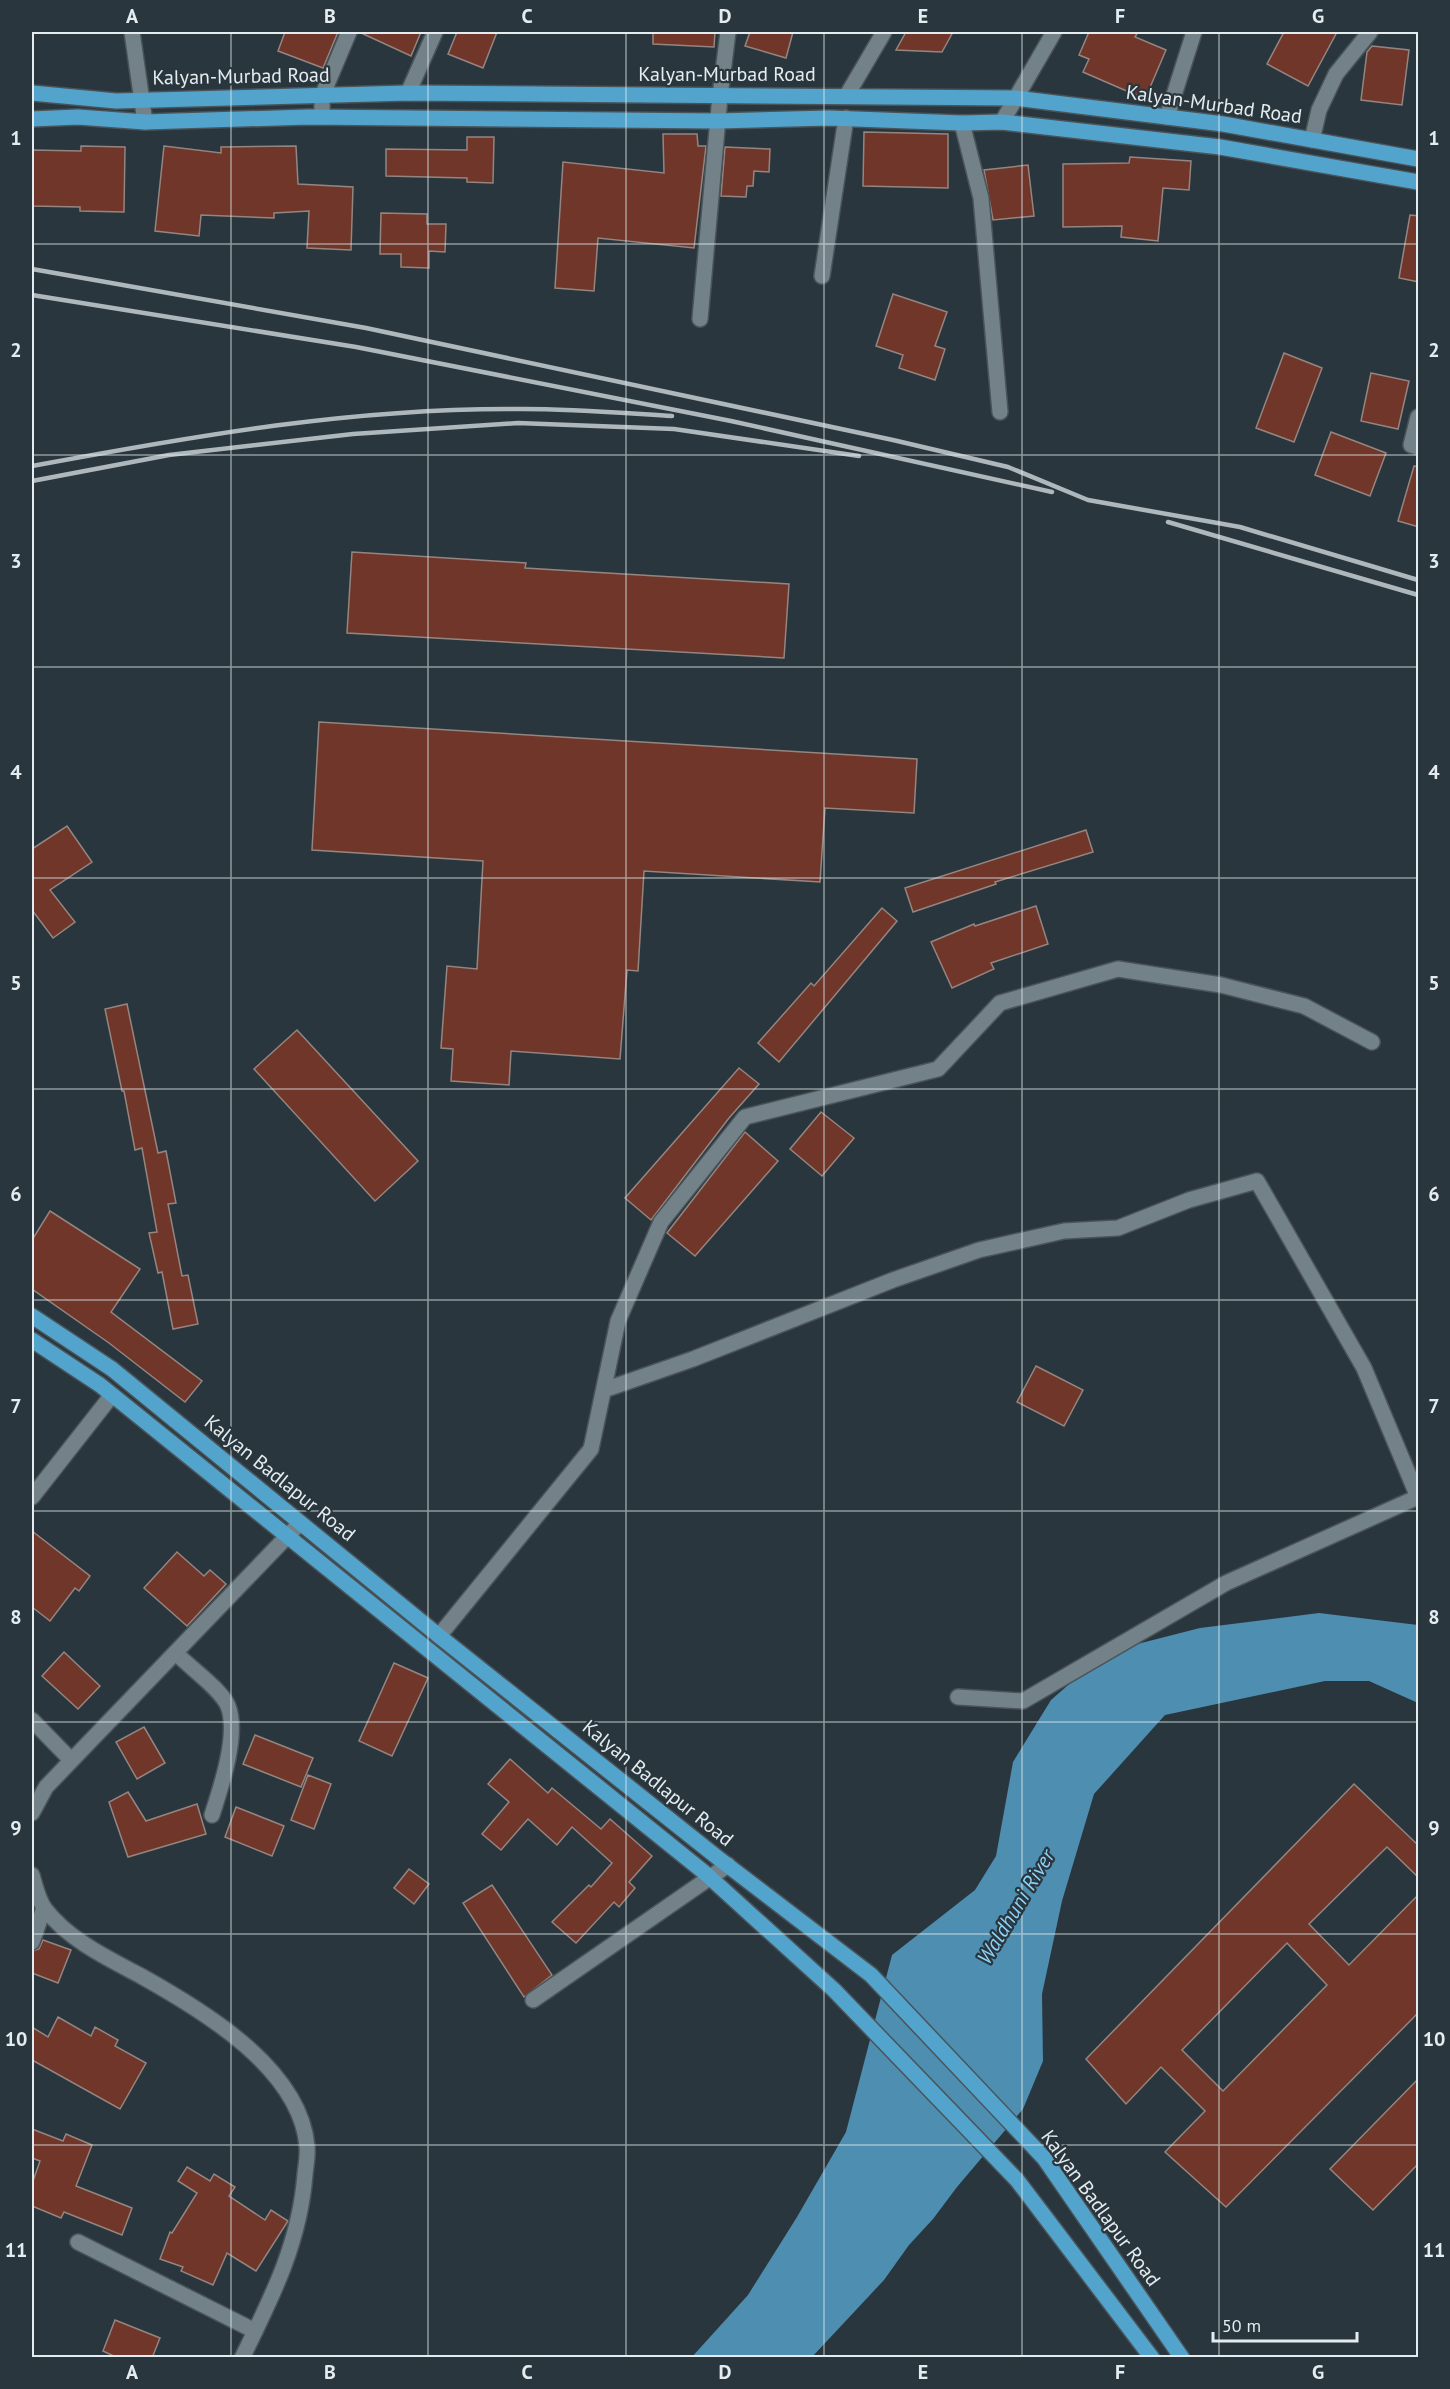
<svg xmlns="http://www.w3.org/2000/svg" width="1450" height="2389" viewBox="0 0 1450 2389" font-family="'PT Sans',sans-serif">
<rect width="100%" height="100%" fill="#2a363d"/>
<path fill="#4e8eb0" d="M1319,1613l99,12v78l-49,-22h-44l-160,34 -71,79 -32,107 -20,93 1,67 -20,48 -66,78 -24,32 -24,26 -25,35 -72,77 -121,1 57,-63 49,-78 49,-85 46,-177 83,-65 21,-34 17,-94 38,-62 55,-48 94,-24z"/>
<g fill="#6f3629" stroke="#958581" stroke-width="1.5" fill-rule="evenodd">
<path d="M285,32h53l-15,36 -45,-17z"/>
<path d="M359,32h62l-10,24z"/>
<path d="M457,32h40l-14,36 -35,-14z"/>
<path d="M653,32h62l-1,15 -61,-3z"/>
<path d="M750,32h43l-7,26 -41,-12z"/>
<path d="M906,32h47l-11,20 -46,-2z"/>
<path d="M1089,32h49l-3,5 31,13 -21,49 -62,-27 6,-13 -10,-4z"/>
<path d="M1284,32h53l-29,54 -41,-22z"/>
<path d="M1372,46l37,4 -7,55 -41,-5 6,-48z"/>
<path d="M864,132l84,2v54l-85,-2z"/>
<path d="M663,134h34l1,12h8l-12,102 -96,-10 -4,53 -39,-3 8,-126 101,11z"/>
<path d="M467,137h27l-1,46 -26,-1v-4l-81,-2v-27l81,1z"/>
<path d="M81,146l44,1 -1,65 -44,-1v-4l-48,-1v-56l49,1z"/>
<path d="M164,146l57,7v-6l75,-1 2,38 55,3 -2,63 -44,-2 2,-37 -35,2v5l-73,-3 -2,21 -44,-5z"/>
<path d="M725,147l45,2 -1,23 -15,-1 -1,15h-6l-1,11 -25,-1z"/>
<path d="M1130,157l61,4 -2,29 -26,-2 -5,53 -37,-4 1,-11 -59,1v-63l66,-1z"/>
<path d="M1028,165l6,51 -41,4 -9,-50z"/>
<path d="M381,213l46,1v10h19l-1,28 -16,-1v17l-28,-1v-13h-21z"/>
<path d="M1410,215l9,1v66l-20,-4z"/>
<path d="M893,294l54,18 -12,34 10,3 -10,31 -36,-12 4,-13 -27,-9z"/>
<path d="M1284,353l38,15 -28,74 -38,-14z"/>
<path d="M1371,373l38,8 -11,48 -37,-8z"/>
<path d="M1331,432l55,21 -16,43 -55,-21z"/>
<path d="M1414,466l5,1v60l-21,-6z"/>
<path d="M352,552l174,11 -1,5 264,16 -5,74 -437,-25z"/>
<path d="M319,722l598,37 -3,54 -89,-5 -5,74 -176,-11 -6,100 -11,-1 -7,89 -109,-8 -2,34 -58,-4 2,-32 -12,-1 6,-82 30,3 6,-108 -171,-11z"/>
<path d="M67,826l25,36 -42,28 25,32 -22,16 -21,-28v-61z"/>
<path d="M1086,830l7,22 -98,30 1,2 -83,28 -8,-24z"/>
<path d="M1036,906l12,38 -57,19 3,6 -42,19 -21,-46 43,-18 1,2z"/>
<path d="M882,908l15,13 -118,141 -21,-19 53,-60 3,3z"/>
<path d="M127,1004l31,149 8,-2 10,52 -8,1 14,72 6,-1 10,49 -25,5 -11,-57 -4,1 -9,-40 8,-1 -15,-84 -7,2 -11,-59h-2l-17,-82z"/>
<path d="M297,1030l121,131 -43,40 -121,-132z"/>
<path d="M739,1068l20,16 -30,34 -78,102 -26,-22z"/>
<path d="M821,1112l33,26 -32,38 -32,-27z"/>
<path d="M745,1132l33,29 -83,95 -28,-23z"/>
<path d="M50,1211l90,58 -29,43 91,69 -17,21 -76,-59 -77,-54v-49z"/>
<path d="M1036,1366l47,24 -19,36 -47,-24z"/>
<path d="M32,1531l58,45 -11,15 -4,-3 -25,33 -18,-14z"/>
<path d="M177,1552l27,24 6,-6 16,14 -39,42 -43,-38z"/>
<path d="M64,1652l36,34 -22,23 -36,-33z"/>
<path d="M394,1663l34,15 -36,78 -33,-15z"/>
<path d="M144,1727l21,36 -28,16 -21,-37z"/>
<path d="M255,1735l58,23 -12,29 -58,-23z"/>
<path d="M510,1759l38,34 4,-5 49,41 9,-10 42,37 -23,26 6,6 -16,19 -5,-5 -38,41 -24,-21 37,-37 2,2 21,-24 -40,-36 -15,18 -29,-26 -27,31 -19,-16 27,-32 -21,-18z"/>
<path d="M308,1775l23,9 -17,45 -23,-9z"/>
<path d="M1354,1784l65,62v32l-32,-31 -78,77 40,41 70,-71v118l-193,195 -61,-55 40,-41 -44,-44 -35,37 -40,-45zM1287,1943l40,42 -104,106 -41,-41z"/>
<path d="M128,1792l18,29 51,-17 9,30 -78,23 -19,-55z"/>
<path d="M236,1807l48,19 -12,30 -47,-19z"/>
<path d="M409,1869l20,15 -15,20 -20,-16z"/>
<path d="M492,1885l60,90 -28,22 -61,-94z"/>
<path d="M43,1940l28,10 -13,33 -26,-10v-22l7,-2z"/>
<path d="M58,2017l33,19 4,-9 23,13 -3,6 31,17 -26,46 -88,-49v-33l16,10z"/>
<path d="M1419,2078v85l-46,47 -43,-41z"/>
<path d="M32,2129l31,12 3,-7 26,11 -16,41 56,22 -10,27 -58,-23 -3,6 -29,-12v-22l8,-23 -8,-3z"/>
<path d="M187,2167l23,14 4,-7 21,13 -6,9 36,24 6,-10 17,11 -32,50 -29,-18 -14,32 -32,-14 2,-4 -23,-8 10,-27 2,1 25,-40 -19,-12z"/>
<path d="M115,2320l45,18 -8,20h-34l-15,-7z"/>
</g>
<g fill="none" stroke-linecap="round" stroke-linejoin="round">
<defs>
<g id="street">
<path d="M132,32l13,90"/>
<path d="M408,93l27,-61"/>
<path d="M847,95l37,-63"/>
<path d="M322,117v-21l27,-64"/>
<path d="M1167,117l27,-85"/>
<path d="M1002,122l52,-90"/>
<path d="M962,123l19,75 19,214"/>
<path d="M1312,140l7,-30 17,-36 34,-42"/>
<path d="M822,276l24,-158"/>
<path d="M700,319l20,-223 8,-64"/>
<path d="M1418,417l-7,28 7,2"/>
<path d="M604,1390l89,-31 200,-79 86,-30 85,-19 54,-3 71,-28 68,-19 107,187 54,129"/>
<path d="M32,1497l80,-102"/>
<path d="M439,1636l152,-187 27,-128 43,-99 84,-105 193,-48 62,-66 118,-34 103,16 83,21 68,36"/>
<path d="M176,1653c13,14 45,36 52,53 11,28 -7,81 -16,109"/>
<path d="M958,1697l65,4 203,-118 192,-86"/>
<path d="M32,1720l39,40"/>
<path d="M32,1813l14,-26 254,-264"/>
<path d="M32,1875c3,10 6,25 13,34 24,31 62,49 96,67 61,34 159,92 166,170 1,9 -1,19 -2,28 -5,68 -33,123 -63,184"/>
<path d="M32,1942l12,-34"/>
<path d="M533,2000l195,-135"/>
<path d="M78,2242l177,89"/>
</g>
<g id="primary">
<path d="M32,93l84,8 292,-8 607,5 208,26 195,35"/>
<path d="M32,119l46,-2 67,5 163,-5 410,4 111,-3 133,5 40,-1 218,25 198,35"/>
<path d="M32,1316l80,53 327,267 279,222 153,117 173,183 138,200"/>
<path d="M32,1340l68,45 605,488 129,117 183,190 135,178"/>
</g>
</defs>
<use href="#street" stroke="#495459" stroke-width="18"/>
<use href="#primary" stroke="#495459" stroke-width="18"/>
<use href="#street" stroke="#738189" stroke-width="15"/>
<use href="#primary" stroke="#53a4cc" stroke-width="15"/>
<g stroke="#aeb7bc" stroke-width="4.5">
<path d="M32,269l334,59 527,112 115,27 80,33 152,27 178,53"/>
<path d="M32,295l324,52 375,74 321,71"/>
<path d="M32,466c161,-30 325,-59 491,-57 49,0 100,4 149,7"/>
<path d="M32,481l137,-26 184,-21 165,-11 156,6 185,27"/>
<path d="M1168,522l250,73"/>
</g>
</g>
<path fill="none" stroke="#e4ecf0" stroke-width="1.5" stroke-opacity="0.55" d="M231,32v2326M428,32v2326M626,32v2326M824,32v2326M1022,32v2326M1219,32v2326M32,244h1386M32,455h1386M32,667h1386M32,878h1386M32,1089h1386M32,1300h1386M32,1511h1386M32,1722h1386M32,1934h1386M32,2145h1386"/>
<g text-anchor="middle" stroke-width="4.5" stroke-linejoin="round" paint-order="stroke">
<g font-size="20" fill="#e4ecf0" stroke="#2a363d">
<text x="727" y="81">Kalyan-Murbad Road</text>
<text transform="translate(241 76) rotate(-1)" y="7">Kalyan-Murbad Road</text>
<text transform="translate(1214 104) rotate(8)" y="7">Kalyan-Murbad Road</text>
<text transform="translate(280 1478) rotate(39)" y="7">Kalyan Badlapur Road</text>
<text transform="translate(658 1783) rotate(39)" y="7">Kalyan Badlapur Road</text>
<text transform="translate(1101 2208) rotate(54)" y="7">Kalyan Badlapur Road</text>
</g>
<g font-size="21" font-style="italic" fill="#8bd3fb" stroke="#2a363d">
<text transform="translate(1016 1907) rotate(-59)" y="7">Waldhuni River</text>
</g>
</g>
<rect width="1450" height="2389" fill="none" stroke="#2a363d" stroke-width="66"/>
<path d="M1213 2332v9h144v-9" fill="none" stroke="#e4ecf0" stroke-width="3"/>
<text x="1222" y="2332" font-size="18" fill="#e4ecf0" stroke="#2a363d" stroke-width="4.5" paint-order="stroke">50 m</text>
<rect x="33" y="33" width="1384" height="2323" fill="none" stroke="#e4ecf0" stroke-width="2"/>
<g font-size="20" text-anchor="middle" font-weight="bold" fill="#e4ecf0">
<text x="132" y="23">A</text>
<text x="330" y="23">B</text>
<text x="527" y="23">C</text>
<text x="725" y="23">D</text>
<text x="923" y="23">E</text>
<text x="1120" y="23">F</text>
<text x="1318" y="23">G</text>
<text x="16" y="145">1</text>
<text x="1434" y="145">1</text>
<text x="16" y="357">2</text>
<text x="1434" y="357">2</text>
<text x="16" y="568">3</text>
<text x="1434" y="568">3</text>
<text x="16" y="779">4</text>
<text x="1434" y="779">4</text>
<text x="16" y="990">5</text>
<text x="1434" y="990">5</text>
<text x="16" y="1201">6</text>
<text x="1434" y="1201">6</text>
<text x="16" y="1413">7</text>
<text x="1434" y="1413">7</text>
<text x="16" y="1624">8</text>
<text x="1434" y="1624">8</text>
<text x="16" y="1835">9</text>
<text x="1434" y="1835">9</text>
<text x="16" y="2046">10</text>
<text x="1434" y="2046">10</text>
<text x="16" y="2257">11</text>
<text x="1434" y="2257">11</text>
<text x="132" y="2379">A</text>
<text x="330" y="2379">B</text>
<text x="527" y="2379">C</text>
<text x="725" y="2379">D</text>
<text x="923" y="2379">E</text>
<text x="1120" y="2379">F</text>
<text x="1318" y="2379">G</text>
</g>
</svg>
